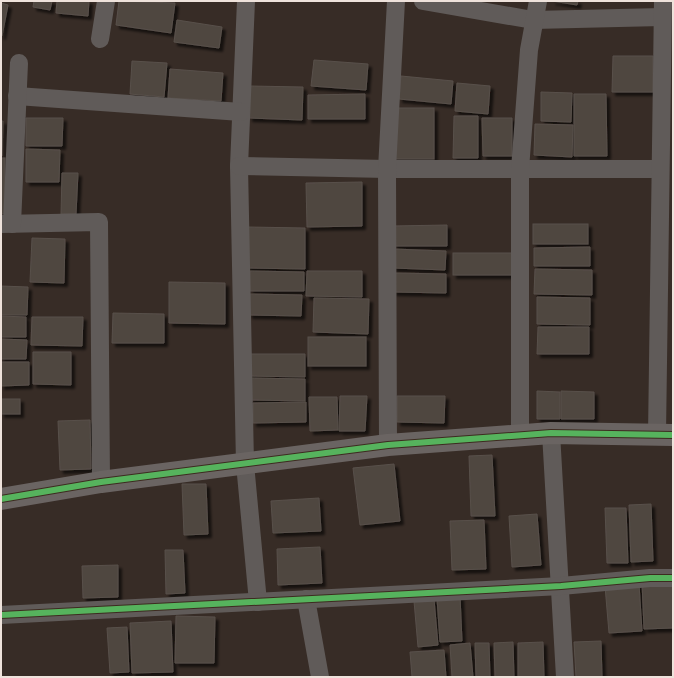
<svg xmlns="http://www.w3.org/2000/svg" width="674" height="678" viewBox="0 0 674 678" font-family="Lato,sans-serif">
<defs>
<filter id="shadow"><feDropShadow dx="3.5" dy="3.5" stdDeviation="1" flood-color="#0009"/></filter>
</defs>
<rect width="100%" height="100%" fill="#372c26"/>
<g fill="#4f4741" stroke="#58504a" filter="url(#shadow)">
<path d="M34,1h18l-2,9 -17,-3z"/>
<path d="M57,1h32l-1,15 -32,-3z"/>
<path d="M119,1l56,2 -4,30 -55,-8z"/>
<path d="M552,1h26l-1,4z"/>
<path d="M1,3l7,2 -6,31h-1z"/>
<path d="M177,20l45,7 -3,21 -45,-6z"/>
<path d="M613,56h40v36h-41z"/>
<path d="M314,60l54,4 -2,26 -55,-4z"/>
<path d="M132,61l35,2 -3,34 -34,-3z"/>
<path d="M170,69l53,4 -2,28 -53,-3z"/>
<path d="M401,76l52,5 -2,23 -52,-5z"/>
<path d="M457,83l33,3 -2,28 -33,-3z"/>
<path d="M250,86l53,1 -1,33 -53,-2z"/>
<path d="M541,92l31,1 -1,29 -30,-1z"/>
<path d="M365,94v25h-57v-24z"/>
<path d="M574,94h32l1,62h-33z"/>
<rect x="391" y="108" width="43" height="51"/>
<path d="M454,116h24v42h-25z"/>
<path d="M26,118h37l-1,28h-36z"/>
<path d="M482,118h30v38h-29z"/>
<path d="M1,121h2l-1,35h-1z"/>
<path d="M535,124l38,1 -1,32 -38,-2z"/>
<path d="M26,149l34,1 -1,32h-33z"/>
<rect x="1" y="158" width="4" height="56"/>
<path d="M62,173h16l-2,41h-15z"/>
<path d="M362,182v44l-55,1 -1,-44z"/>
<rect x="533" y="224" width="55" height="20"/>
<path d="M447,225v21h-53l-1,-20z"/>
<path d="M248,227l57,1v41l-58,-1z"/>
<path d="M32,238l33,1 -1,44 -34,-1z"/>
<path d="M590,247v19h-56v-18z"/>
<path d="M393,249l53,2 -1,19 -52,-2z"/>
<rect x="453" y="253" width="60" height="22"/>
<path d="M535,269l57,1v25l-58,-1z"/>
<path d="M250,271l54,1v19h-54z"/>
<path d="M307,271h55v26l-56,-1z"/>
<path d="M394,273l52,1v19l-53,-1z"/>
<path d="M169,282l56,1v41l-56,-1z"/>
<path d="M1,286l27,1 -1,28h-26z"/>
<path d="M249,294l53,1 -1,21 -52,-1z"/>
<path d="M537,297l53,1v27l-53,-1z"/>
<path d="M314,298l55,1 -1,35 -55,-2z"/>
<path d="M113,313l51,1v29h-52z"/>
<path d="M1,316l25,1v20h-25z"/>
<path d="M32,317h51l-1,29 -51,-1z"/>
<path d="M538,327h51v27h-52z"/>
<rect x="308" y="337" width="58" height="29"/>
<path d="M1,339l26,1 -1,19h-25z"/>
<path d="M33,352h38v33l-38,-1z"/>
<path d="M249,354h56v23l-57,-1z"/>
<path d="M1,362h28v23l-28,1z"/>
<path d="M250,378l55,1v22l-55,-1z"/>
<path d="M537,391l23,1v27h-23z"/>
<path d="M561,391l33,1v27h-33z"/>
<path d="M340,396h27l-2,35h-26z"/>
<path d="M397,396h48l-1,27 -47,-1z"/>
<path d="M309,397h28l1,33 -28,1z"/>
<rect x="1" y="399" width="19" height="15"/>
<path d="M306,402v20l-53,1v-20z"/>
<path d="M90,420l1,49 -31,1 -2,-49z"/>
<path d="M492,455l3,61h-24l-2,-60z"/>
<path d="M394,464l6,57 -40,4 -7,-57z"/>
<path d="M182,484h24l2,50 -24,1z"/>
<path d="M319,498l2,33 -48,2 -2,-32z"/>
<path d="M651,504l2,57 -22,1 -2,-57z"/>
<path d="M605,508h21l2,55h-21z"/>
<path d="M537,514l4,51 -29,2 -3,-51z"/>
<path d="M484,520l2,49 -34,1 -2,-49z"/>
<path d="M320,547l2,36 -44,2 -1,-36z"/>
<path d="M165,550h18l2,43 -19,1z"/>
<path d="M118,565v32l-35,1 -1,-32z"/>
<path d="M673,581v47l-29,1 -2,-47z"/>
<path d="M639,584l3,47 -33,2 -4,-47z"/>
<path d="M460,596l2,45 -22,1 -3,-44z"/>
<path d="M434,599l4,46 -20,2 -4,-46z"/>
<path d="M176,616l39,1 -1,46h-39z"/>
<path d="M171,621l2,51 -41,1 -2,-50z"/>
<path d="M127,627l2,45 -19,1 -3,-45z"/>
<path d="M601,641l1,36h-26l-2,-35z"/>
<path d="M513,642l1,35h-19l-1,-34z"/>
<path d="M543,642l1,35h-26v-34z"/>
<path d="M470,643l3,34h-21l-2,-32z"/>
<path d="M475,643h14l1,34h-14z"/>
<path d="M444,650l2,27h-34l-2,-25z"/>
</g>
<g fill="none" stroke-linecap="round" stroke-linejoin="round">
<g stroke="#605b59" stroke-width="18">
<path d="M246,1l-7,165 6,298 13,138"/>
<path d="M423,1l110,19 129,-3"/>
<path d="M100,39l6,-38"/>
<path d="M17,96l224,16"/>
<path d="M239,166l148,3h273"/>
<path d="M1,224l98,-2 2,260"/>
<path d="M12,224l7,-161"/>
<path d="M551,433l14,244"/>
<path d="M657,435l6,-434"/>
<path d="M520,436v-267l9,-119 9,-49"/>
<path d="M388,445l-1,-276 9,-168"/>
<path d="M306,599l14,78"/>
<path d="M1,615l560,-29 89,-8h23"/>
</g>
<path stroke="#6a6462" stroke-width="22" d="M1,499l100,-17 287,-37 163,-12 122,2"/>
<defs>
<g id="cycleway">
<path d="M1,499l100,-17 287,-37 163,-12 122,2"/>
<path d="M1,615l560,-29 89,-8h23"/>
</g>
</defs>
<use href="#cycleway" stroke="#3d2b20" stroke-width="8"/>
<use href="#cycleway" stroke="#56b35d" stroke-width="6"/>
</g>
<rect width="674" height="678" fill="none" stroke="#eee2db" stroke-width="4"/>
</svg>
